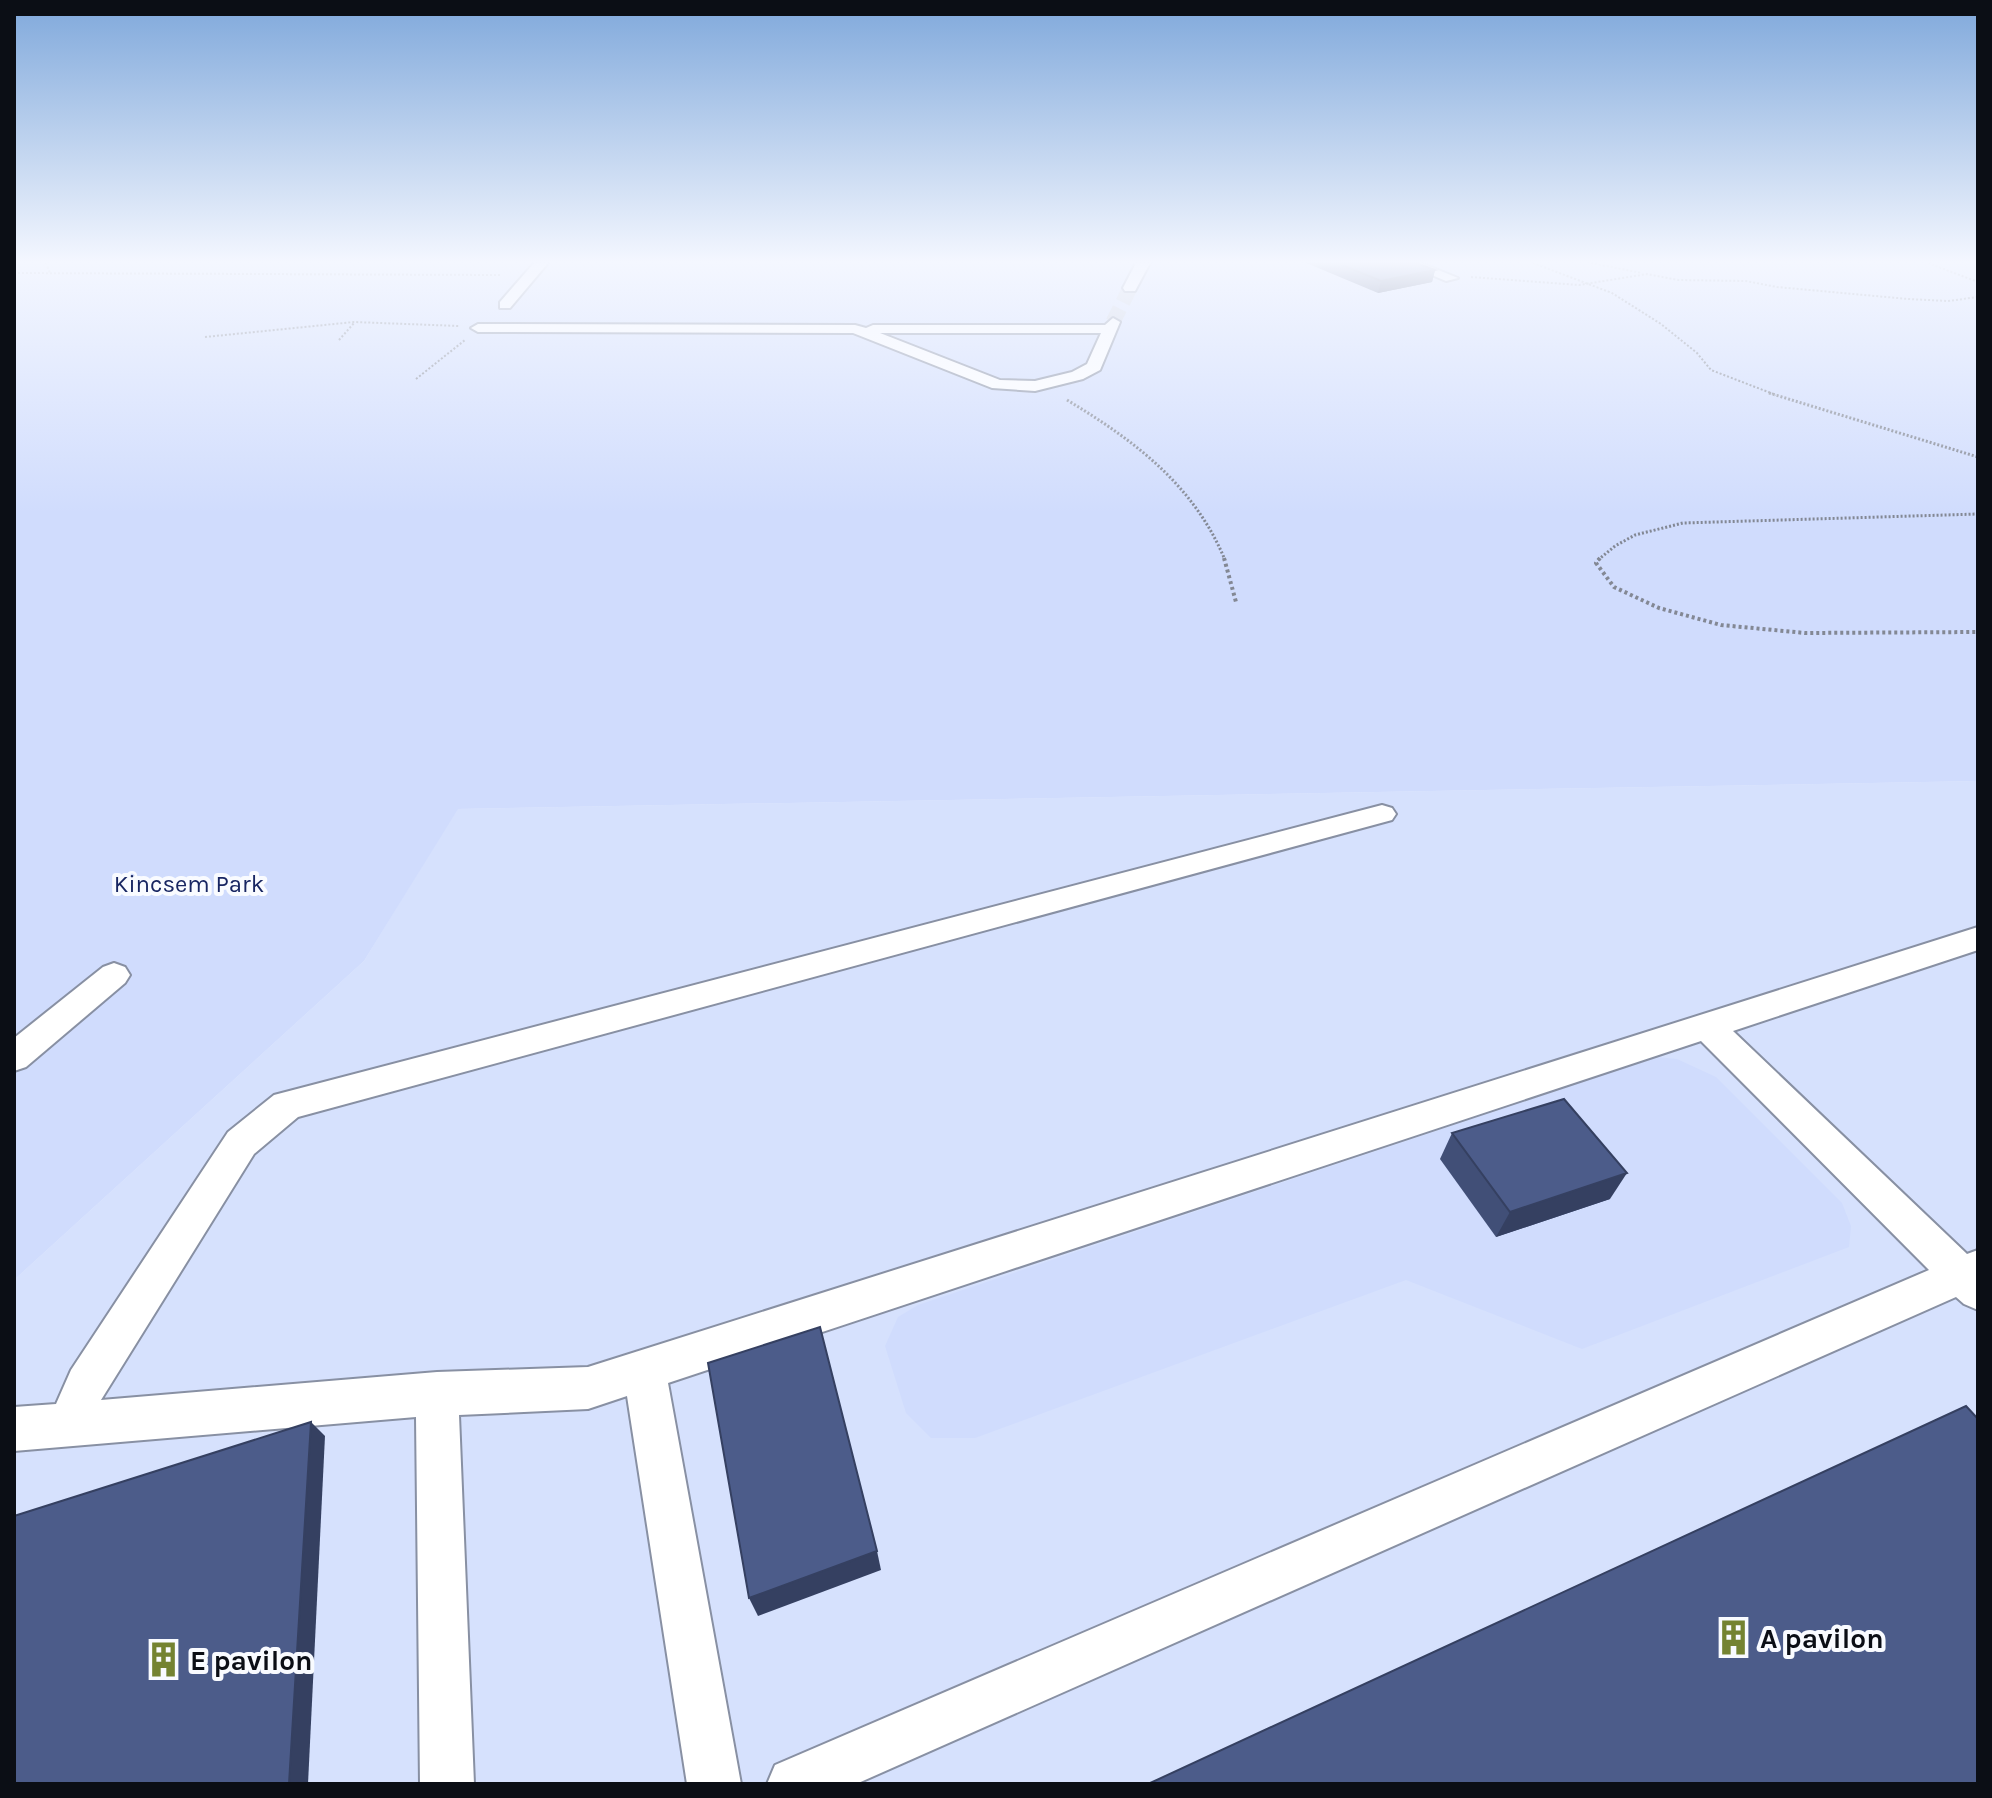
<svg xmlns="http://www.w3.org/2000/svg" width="1992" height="1798" viewBox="0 0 1992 1798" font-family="Karla,sans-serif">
<rect width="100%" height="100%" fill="#e7edfe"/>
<path fill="#d6e1fd" d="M1978,781v1003h-1964v-504l350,-319 93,-152z"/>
<g fill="#d0dcfd">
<path d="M14,263h1964v518l-1520,28 -94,152 -350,319z"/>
<path d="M1656,1057l21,2 39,18 126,126 9,23 -2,21 -267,102 -176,-69 -431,158h-44l-25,-25 -21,-67 13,-29 20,-12z"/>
</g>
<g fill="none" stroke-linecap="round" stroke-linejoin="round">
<path stroke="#c6ccdb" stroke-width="15" stroke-dasharray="15 7" stroke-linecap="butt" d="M1113,322l17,-34"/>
<defs>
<g id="minor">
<path d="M534,263h14l-38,45h-10v-6z"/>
<path d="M1136,263h14l-15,28h-10l-2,-3z"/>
<path d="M1403,263h18l37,15 -12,3z"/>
<path d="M1113,318l7,4 -20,48 -17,9 -48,12 -43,-3 -139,-55 -375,-1 -7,-4 7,-4 377,1 11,3 7,-3h232zM880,333h221l-14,31 -15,8 -37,9 -35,-1z"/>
<path d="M1382,805l10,3 4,6 -4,6 -1094,297 -44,37 -153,246 336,-28 151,-5 1390,-440v23l-245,81 234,223 11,-4v60l-14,-6 -8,-7 -1100,487h-89l8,-19 1154,-495 -228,-229 -1033,342 73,401h-54l-60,-388 -39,13 -129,6 15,369h-54l-4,-367 -402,34v-44l42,-3 15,-34 157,-238 46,-37z"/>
<path d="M114,963l11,4 5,8 -5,8 -99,84 -12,4v-33l89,-71z"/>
</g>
</defs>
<use href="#minor" stroke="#8890a3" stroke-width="4"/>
<g stroke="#838894" stroke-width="2" stroke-dasharray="2 2" stroke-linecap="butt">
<path d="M46,263l4,10"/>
<path d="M1533,263l79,30 49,31 36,29 14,17 65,25"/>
<path d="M1591,263l51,10"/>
<path d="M1928,263l50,19"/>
<path d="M14,273l487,2"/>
<path d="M1471,277l108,8 68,-11 31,6 68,1 31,6 131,12 40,2 30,-4"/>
<path d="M205,337l149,-15 105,4"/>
<path d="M339,340l15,-17"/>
<path d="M416,379l49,-39"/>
</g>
<g stroke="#838894" stroke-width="3" stroke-dasharray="2 2" stroke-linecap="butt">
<path d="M1769,393l209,64"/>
<path d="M1067,400c68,41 127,85 158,160"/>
<path d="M1598,560l17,-14 20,-11 48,-12 295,-9"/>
</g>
<g stroke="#838894" stroke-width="4" stroke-dasharray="3 3" stroke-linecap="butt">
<path d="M1224,558l12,44"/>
<path d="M1600,558l-4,5 18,24 45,21 62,17 84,8 173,-1"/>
</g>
<use href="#minor" fill="#fff" fill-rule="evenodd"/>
</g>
<g fill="#414f77">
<path d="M1304,262h110l21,8 -3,12 -54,11z"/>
<path d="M1452,1133l158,66 -114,38 -56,-78z"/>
</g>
<g fill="#354061">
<path d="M1435,270l-3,12 -54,11 3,-12z"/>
<path d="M1627,1173l-17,26 -114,38 14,-25z"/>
<path d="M311,1422l14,14 -17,348h-19z"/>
<path d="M877,1551l4,19 -123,46 -9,-18z"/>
</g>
<g fill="#4c5c8a" stroke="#354061" stroke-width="2">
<path d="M1335,262h79l21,8 -54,11z"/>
<path d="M1564,1099l63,74 -117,39 -58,-79z"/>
<path d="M820,1327l57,224 -128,47 -41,-235z"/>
<path d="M1966,1406l12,13v365h-830z"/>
<path d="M311,1422l-22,362h-275v-268z"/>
</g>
<linearGradient id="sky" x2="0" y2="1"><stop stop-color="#7fa8db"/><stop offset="0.51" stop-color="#f4f7ff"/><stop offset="1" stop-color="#f4f7ff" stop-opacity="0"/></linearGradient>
<rect width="1992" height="514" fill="url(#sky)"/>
<defs>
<symbol id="building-bare" viewBox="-9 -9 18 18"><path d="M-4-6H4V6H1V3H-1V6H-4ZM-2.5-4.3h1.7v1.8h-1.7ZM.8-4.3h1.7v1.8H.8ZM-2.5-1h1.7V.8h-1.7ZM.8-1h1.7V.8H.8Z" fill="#748331" stroke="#f9fbff" stroke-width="2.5" paint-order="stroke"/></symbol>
</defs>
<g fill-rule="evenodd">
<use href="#building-bare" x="1708" y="1612" width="51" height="51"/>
<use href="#building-bare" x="138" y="1634" width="51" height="51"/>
</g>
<g text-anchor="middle" stroke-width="8" stroke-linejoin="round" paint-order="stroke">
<g font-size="24" fill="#182662" stroke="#f9fbff">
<text x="189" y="892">Kincsem Park</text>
</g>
<g font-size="28" font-weight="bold" fill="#0b0e15" stroke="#f9fbff" text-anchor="start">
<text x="1760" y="1648">A pavilon</text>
<text x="190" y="1670">E pavilon</text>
</g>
</g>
<rect width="1992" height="1798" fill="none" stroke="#0b0e15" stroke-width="32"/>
</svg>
